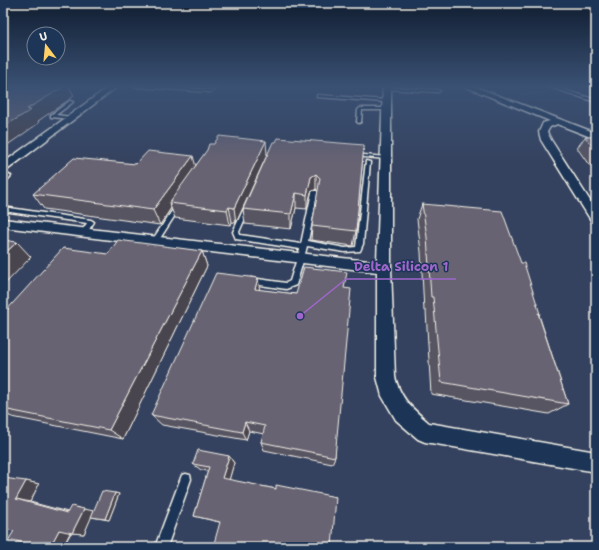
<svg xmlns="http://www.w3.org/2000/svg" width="599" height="550" viewBox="0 0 599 550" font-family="'Shantell Sans',sans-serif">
<rect width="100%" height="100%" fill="#1d3557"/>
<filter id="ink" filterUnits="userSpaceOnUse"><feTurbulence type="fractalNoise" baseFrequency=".025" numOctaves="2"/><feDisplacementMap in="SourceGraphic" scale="8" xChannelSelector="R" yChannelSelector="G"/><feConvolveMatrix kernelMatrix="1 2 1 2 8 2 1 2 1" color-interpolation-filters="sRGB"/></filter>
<g filter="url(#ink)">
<rect fill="#34435f" x="3" y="86" width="593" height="461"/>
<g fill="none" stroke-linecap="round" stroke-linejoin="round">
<defs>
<g id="lane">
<path d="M135,86h15l59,4 6,-4h4l-9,6 -73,-5z"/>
<path d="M547,86h5l44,14v2z"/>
<path d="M386,87l52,3 2,1 -2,1 -51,-3h-1z"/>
<path d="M318,95l68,5 2,1 -2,1 -69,-5v-2z"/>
<path d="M70,101l3,1 -17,13 15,2h1v2l-21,-2v-2z"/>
<path d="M360,108h26l2,1 -2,1h-24l-1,12 -2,1 -2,-1 1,-12z"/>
<path d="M353,154l33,3 2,1 -2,1 -31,-3h-2z"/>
<path d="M366,161l4,1 -7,82 -3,7 -15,1 -38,-6 -3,12 -8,27 -10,4 -38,-6 -1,-2 1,-2 3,-1 35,5 4,-2 10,-32 -64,-10 -3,-7 12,-26 2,-1 3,2 -11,25 1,3 61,9 11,-52 1,-1h4l1,1 -10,49 37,7 11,-1z"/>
<path d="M3,173l8,3 -6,6 -2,1v-5l1,-1h-1z"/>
<path d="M178,204l3,2 -24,37h-4l-1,-2 1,-2 23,-34z"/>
<path d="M3,207l88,13 3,2 -8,12h-2l-3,-2 6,-9 -84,-12z"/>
<path d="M186,474l4,1 1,4 -24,68h-12l27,-72z"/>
</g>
<g id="street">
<path d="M110,86h8l-111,84 -4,1v-8z"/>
<path d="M383,86h8v182l4,109c6,23 17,31 34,46l167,29v20l-171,-30 -7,-3 -22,-19 -14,-24 -5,-19v-105l-374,-45v-8l374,43z"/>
<path d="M464,86h9l123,47v6l-39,-15 -7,3 -3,5 4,8 45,70v13l-4,-1 -51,-82 -2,-8 4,-9 7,-2z"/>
</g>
</defs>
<use href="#lane" stroke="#f4f1e8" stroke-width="3"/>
<use href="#street" stroke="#f4f1e8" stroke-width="3"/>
<path stroke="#f4f1e8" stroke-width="1" stroke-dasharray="0.5 2" stroke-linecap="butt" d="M521,94l26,-1"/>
<use href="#lane" fill="#1d3557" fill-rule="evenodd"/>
<use href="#street" fill="#1d3557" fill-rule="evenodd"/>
</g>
<g fill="#595563" stroke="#f4f1e8">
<path d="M3,86h66l5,10 -36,25 1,2 -33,-34h-3z"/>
<path d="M585,137h11v28h-7l-12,-17z"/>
<path d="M266,141l-30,82 -4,-1 -2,3 -55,-7 -4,-10 -11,17 -116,-16 -11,-15 103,-30 60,2 18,-22z"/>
<path d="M364,145l-8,86 -3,15 -42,-6 1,-14 6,-35 -2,-2 -5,3 -4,17 -11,-1 -5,21 -46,-5 -2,-15z"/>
<path d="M422,204l118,110 -1,1 29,89 -19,10 -118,-20 -5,-83h-2l-3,-59 -4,-33z"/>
<path d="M202,251l5,15 -84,173 -111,-22 -9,-4v-99l105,-60z"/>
<path d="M344,288l-9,169 -3,7 -68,-14 -3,-8 3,-8 -15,-3 -3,9 -84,-15 -11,-10 109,-125 36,4z"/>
<path d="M229,456l5,7 -5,17 47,9 60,8 -117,25 -17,-4 -8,-2 14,-45 -7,-1 -8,-6z"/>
<path d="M26,481l13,3 -9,18 38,10 26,-1 21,-18 4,1 -10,26 -18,-3 -7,17 -13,-1 -8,14h-25l-24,-16 -11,-2z"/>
</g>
<g fill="#494550" stroke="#f4f1e8">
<path d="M65,86h4l5,10 -36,25 1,2 -36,25v-21l24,-18z"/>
<path d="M266,141l1,14 -31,68 -2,-15z"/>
<path d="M193,156l4,15 -28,32 2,5 -11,17 -7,-15z"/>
<path d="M316,174v15l-5,3 -4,17v-14l4,-18z"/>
<path d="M296,193v15l-5,21v-15z"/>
<path d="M229,207l3,15 -2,3 -3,-15z"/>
<path d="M17,242l14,15 -28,29v-31z"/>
<path d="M202,251l5,15 -84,173 -14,-9z"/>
<path d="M258,278l2,14 -5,-3z"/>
<path d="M245,422l4,9 -3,9 -4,-8z"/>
<path d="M229,456l5,7 -6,21 -6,-6z"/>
<path d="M26,481l13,3 -9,18 -14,-3z"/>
<path d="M115,493l4,1 -10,26 -4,-1z"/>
<path d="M84,509l10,2 -10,23 -12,-1z"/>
<path d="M59,530l12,1 -8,16h-13z"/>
</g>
<g fill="#686373" stroke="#f4f1e8">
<path d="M13,86h52l-38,23 4,1 -28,17v-36z"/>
<path d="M219,136l47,5 -32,67 -5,-1 -2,3 -58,-7 38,-53 2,-6h5z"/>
<path d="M585,137h11v14z"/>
<path d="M278,138l86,7 -8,86 -44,-5 8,-48 -4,-4 -5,3 -4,18 -11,-2 -5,21 -48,-5 30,-67h3z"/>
<path d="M148,151l45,5 -40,54 -120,-16 41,-36 62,6z"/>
<path d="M422,204l80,7 19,52h3l16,51 -2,-1 30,91 -127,-22 -8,-85h-2l-4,-60z"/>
<path d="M3,240l14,2 -14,13z"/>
<path d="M118,240l84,11 -93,179 -106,-21v-95l60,-66 45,6z"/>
<path d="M304,267l43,5 -3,16 7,1 -16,168 -74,-15 4,-16 -20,-4 -3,10 -91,-17 65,-142 42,5 -3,11 41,5z"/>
<path d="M198,450l31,6 -7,22 54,11v-4l60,12 -4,50h-119l7,-25 -26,-6 15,-49 -16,-3z"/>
<path d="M3,478l23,3 -10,18 51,14 4,-7 13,3 -12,24 -13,-3 -9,17h-12l-29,-8 5,-8 -11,-2z"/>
<path d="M102,491l13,2 -10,26 -14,-2z"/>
</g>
</g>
<linearGradient id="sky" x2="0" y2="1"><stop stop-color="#101d30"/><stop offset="0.53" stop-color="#3a5174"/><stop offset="1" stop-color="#3a5174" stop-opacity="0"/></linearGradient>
<rect width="599" height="163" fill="url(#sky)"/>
<path fill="none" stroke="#9f67cb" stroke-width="1.5" d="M300 316L346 279H456"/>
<circle fill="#9f67cb" stroke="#1d3557" stroke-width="1.5" cx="300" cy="316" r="4"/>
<g font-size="13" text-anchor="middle" font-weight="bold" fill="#9f67cb" stroke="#1d3557" stroke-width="3" stroke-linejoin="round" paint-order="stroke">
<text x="401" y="271">Delta Silicon 1</text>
</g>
<rect width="599" height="550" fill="none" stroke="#1d3557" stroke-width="16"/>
<rect x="8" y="8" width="583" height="534" fill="none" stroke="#f4f1e8" stroke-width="1.5" filter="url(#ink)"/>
<g transform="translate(46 46) rotate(344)"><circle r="19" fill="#1d3557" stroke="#738091"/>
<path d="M0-3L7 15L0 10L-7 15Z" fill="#ffd166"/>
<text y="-6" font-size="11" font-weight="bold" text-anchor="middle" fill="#f4f1e8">U</text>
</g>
</svg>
